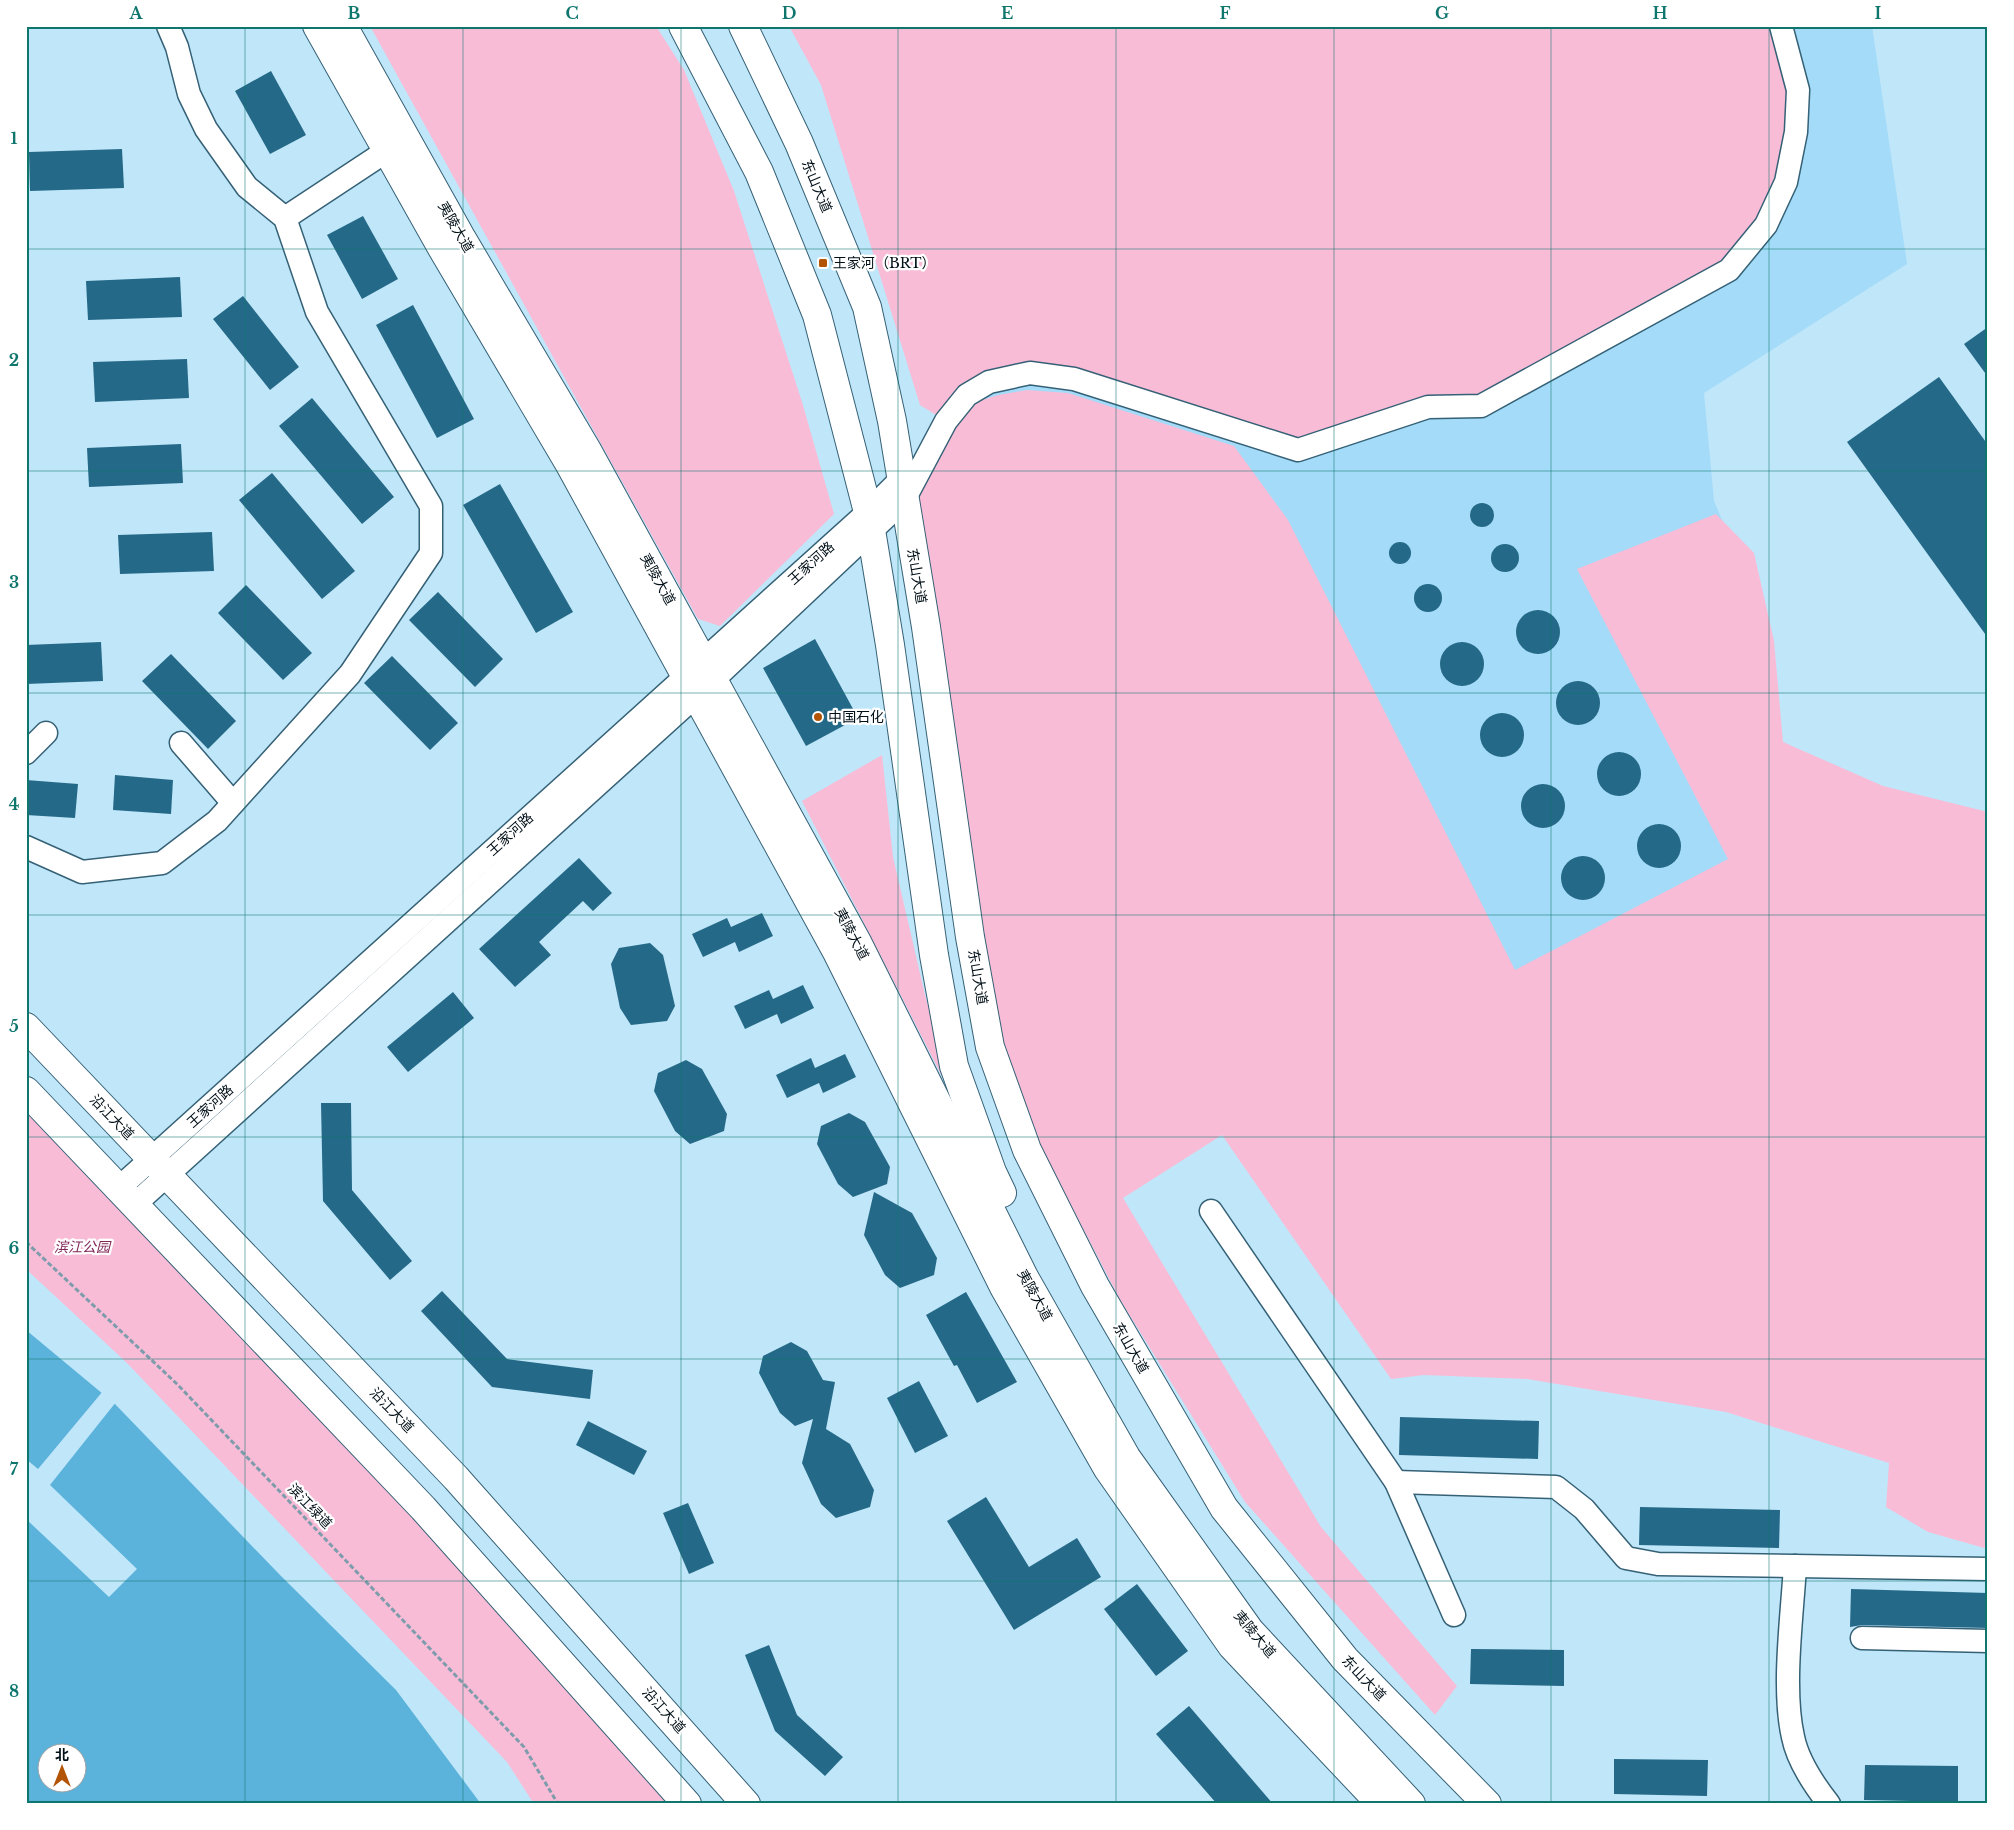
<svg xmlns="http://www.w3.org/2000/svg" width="2014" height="1830" viewBox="0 0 2014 1830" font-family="'Libre Baskerville','Noto Sans SC',serif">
<rect width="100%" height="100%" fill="#c0e6f9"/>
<path fill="#a4dbf8" d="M1097,26h775l35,238 -203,129 10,108 60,140 -18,59 25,105 -200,270 -517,-574 -149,-113z"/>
<g fill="#f9bcd7">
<path d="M370,26h286l28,44 50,121 68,211 32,112 -114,112 -22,-7z"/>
<path d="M789,26h992l17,64 -12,92 -57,88 -223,123 -208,57 -224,-71 -85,3 -43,39 -26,-16 -99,-320z"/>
<path d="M1027,390l41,3 166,53 54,74 227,450 213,-111 -151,-290 139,-55 38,39 20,88 9,101 100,44 105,26v737l-60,-17 -42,-25 3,-44 -163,-51 -199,-33 -103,-4 -33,4 -169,-244 -99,63 198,329 136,159 -22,29 -190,-213 -126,-204 -75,-145 -46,-107 -87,-545c14,-26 39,-83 64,-97 15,-9 35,-11 52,-14z"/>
<path d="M882,755l11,102 32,138 31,109 -154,-303z"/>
<path d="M26,1111l372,388 271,305h-135l-27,-42 -380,-399 -101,-94z"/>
</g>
<path fill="#5bb3dc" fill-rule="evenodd" d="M26,1330l89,74 165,171 116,115 85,114h-455zM48,1752h30v30h-30z"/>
<path fill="#c0e6f9" d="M103,1391l13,11 -66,83 87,84 -28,28 -83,-78v-60l12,10z"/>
<g fill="#246987">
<path d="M271,71l35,64 -36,19 -35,-63z"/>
<path d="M122,149l2,39 -94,3 -1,-39z"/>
<path d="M363,216l35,63 -36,20 -35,-64z"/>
<path d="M180,277l2,40 -94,3 -2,-39z"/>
<path d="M243,296l56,71 -29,23 -57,-71z"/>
<path d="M413,305l61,114 -37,19 -61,-113z"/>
<path d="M1988,327v50l-24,-33z"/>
<path d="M187,359l2,39 -94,4 -2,-40z"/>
<path d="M1939,377l49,68v193l-141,-196z"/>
<path d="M312,398l82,99 -32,27 -83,-98z"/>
<path d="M181,444l2,39 -94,4 -2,-39z"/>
<path d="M272,473l83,98 -33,28 -83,-99z"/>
<path d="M500,484l73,128 -37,21 -73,-128z"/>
<circle cx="1482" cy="515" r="12"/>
<path d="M212,532l2,39 -94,3 -2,-39z"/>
<circle cx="1400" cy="553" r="11"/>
<circle cx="1505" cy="558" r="14"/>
<circle cx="1428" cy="598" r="14"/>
<path d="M246,585l66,68 -29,27 -65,-67z"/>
<path d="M438,592l65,67 -28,28 -66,-67z"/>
<circle cx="1538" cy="632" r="22"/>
<path d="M815,639l43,79 -52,28 -43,-78z"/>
<circle cx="1462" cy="664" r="22"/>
<path d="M101,642l2,39 -77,3v-39z"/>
<path d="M171,654l65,67 -28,28 -66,-68z"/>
<path d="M392,656l66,67 -28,27 -66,-67z"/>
<circle cx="1578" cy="703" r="22"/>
<circle cx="1502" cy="735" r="22"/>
<circle cx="1619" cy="774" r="22"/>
<path d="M115,775l58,5 -2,34 -58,-4z"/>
<path d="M26,780l52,4 -3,34 -49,-3z"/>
<circle cx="1543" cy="806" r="22"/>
<circle cx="1659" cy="846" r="22"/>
<circle cx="1583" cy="878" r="22"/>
<path d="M579,858l33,35 -19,18 -10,-10 -44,41 12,13 -36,32 -36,-38z"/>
<path d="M762,913l11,23 -34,16 -4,-10 -32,15 -11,-23 35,-16 4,9z"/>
<path d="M650,943l13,12 12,51 -8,15 -36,4 -11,-17 -9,-44 8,-16z"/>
<path d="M803,985l11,23 -33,16 -4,-10 -32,15 -11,-23 35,-16 4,9z"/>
<path d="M453,992l21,26 -66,54 -21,-25z"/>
<path d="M845,1054l11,23 -33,16 -4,-10 -32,15 -11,-23 35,-17 4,10z"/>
<path d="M686,1060l16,9 25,45 -3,17 -34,13 -15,-13 -21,-40 4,-18z"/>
<path d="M321,1103h30l1,87 60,71 -22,19 -67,-79z"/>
<path d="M849,1113l16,9 25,45 -3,17 -34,13 -15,-13 -21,-40 4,-18z"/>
<path d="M874,1192l38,21 25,45 -3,17 -34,13 -15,-13 -21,-40z"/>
<path d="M442,1291l65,68 86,11 -3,29 -98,-12 -71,-76z"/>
<path d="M966,1292l51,90 -40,21 -20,-38 -3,1 -28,-51z"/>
<path d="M791,1342l16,9 16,29 12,2 -9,47 24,15 24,46 -4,17 -34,11 -15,-14 -19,-41 11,-44 -18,7 -15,-13 -21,-40 4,-17z"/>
<path d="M919,1381l29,55 -33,17 -28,-55z"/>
<path d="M1400,1417l139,4 -1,38 -139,-4z"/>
<path d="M588,1421l59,30 -13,24 -58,-30z"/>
<path d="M986,1497l43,70 48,-29 24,39 -87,53 -67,-109z"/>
<path d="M688,1503l26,60 -25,11 -26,-61z"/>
<path d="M1640,1507l140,3 -1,38 -140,-3z"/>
<path d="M1137,1584l51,67 -32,25 -52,-67z"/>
<path d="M1851,1589l137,4v35l-126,-3 -12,2z"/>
<path d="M769,1645l28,70 46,42 -18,19 -50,-45 -30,-76z"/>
<path d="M1471,1649l93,1v36l-94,-2z"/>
<path d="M1189,1706l84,98h-56l-61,-70z"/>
<path d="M1614,1759l94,1 -1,36 -93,-2z"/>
<path d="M1865,1765l93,1v36l-94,-2z"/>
</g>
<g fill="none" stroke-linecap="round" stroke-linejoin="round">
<defs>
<g id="minor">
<path d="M285,218l100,-66 1,-2"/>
<path d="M181,743l52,60"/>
<path d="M26,753l20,-20"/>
<path d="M26,847l56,25 80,-9 55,-42 133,-147 81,-121v-47l-114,-194 -32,-94 -38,-31 -41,-58 -17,-35 -12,-47 -9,-21"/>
<path d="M119,1188l749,-676 33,-33"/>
<path d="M134,1205l579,-525 191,-180 42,-79 21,-26 22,-13 41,-9 44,6 224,71 130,-43 53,-1 248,-136 37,-45 20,-43 10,-50 2,-42 -17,-64"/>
<path d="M1211,1211l185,271 58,133"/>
<path d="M1396,1482l160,5 28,22 42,49 32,6 330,5"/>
<path d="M1795,1566c-3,51 -13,123 -2,171 5,25 21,48 36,67"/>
<path d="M1862,1638l126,3"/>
</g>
<g id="major">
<path d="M317,26l126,224 126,213 268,489 167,335 104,182 124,177 149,158"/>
<path d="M343,26l119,213 126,213 269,490 167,335 102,180 124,174 161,173"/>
<path d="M683,26l76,146 58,143 51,197 22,133 44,310 20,111 38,106 10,21"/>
<path d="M743,26l56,117 68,164 25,114 34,206 44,310 20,110 37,103 68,136 129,222 121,151 142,145"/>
<path d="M26,1027l430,451 290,326"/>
<path d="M26,1091l397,417 264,296"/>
</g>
</defs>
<use href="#minor" stroke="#356176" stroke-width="25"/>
<use href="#major" stroke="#356176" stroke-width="30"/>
<path stroke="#7e9cab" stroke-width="3" stroke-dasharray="5 2.5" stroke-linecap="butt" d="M26,1242l151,142 347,363 34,57"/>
<use href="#minor" stroke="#fff" stroke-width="22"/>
<use href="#major" stroke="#fff" stroke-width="28"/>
</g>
<path fill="none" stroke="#0f766e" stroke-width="1" stroke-opacity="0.55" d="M245,26v1778M463,26v1778M681,26v1778M898,26v1778M1116,26v1778M1334,26v1778M1551,26v1778M1769,26v1778M26,249h1962M26,471h1962M26,693h1962M26,915h1962M26,1137h1962M26,1359h1962M26,1581h1962"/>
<g fill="#b35405" stroke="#fff" stroke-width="2">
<rect x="818" y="258" width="10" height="10" rx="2.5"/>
<circle cx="818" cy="717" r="5"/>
</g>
<g text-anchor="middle" stroke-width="4.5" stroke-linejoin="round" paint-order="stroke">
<g font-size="14" fill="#010f17" stroke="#fff">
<text transform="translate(817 186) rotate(67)" y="5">东山大道</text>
<text transform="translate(456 227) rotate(60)" y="5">夷陵大道</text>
<text transform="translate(811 563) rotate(-42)" y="5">王家河路</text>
<text transform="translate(917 576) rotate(80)" y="5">东山大道</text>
<text transform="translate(658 579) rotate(61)" y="5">夷陵大道</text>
<text transform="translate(510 834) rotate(-42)" y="5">王家河路</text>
<text transform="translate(852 934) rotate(62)" y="5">夷陵大道</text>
<text transform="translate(978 977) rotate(80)" y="5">东山大道</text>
<text transform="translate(210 1106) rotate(-42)" y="5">王家河路</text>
<text transform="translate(112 1117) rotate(46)" y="5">沿江大道</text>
<text transform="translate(1035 1295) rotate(61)" y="5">夷陵大道</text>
<text transform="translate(1131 1348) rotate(60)" y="5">东山大道</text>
<text transform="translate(392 1410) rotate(46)" y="5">沿江大道</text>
<text transform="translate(310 1506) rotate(46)" y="5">滨江绿道</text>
<text transform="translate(1255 1634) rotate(50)" y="5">夷陵大道</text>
<text transform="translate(1364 1678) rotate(46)" y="5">东山大道</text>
<text transform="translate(664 1710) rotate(48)" y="5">沿江大道</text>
</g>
<g font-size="14" fill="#010f17" stroke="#fff" text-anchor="start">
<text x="833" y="268">王家河（BRT）</text>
<text x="828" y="722">中国石化</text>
</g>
<g font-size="14" font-style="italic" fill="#802758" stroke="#fff">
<text x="82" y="1252">滨江公园</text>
</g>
</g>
<rect width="2014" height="1830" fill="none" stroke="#ffffff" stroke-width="55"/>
<g transform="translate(62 1768)"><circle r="24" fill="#ffffff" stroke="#999fa2"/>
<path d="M0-4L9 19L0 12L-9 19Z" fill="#b35405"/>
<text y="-8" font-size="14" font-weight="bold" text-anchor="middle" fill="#010f17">北</text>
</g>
<rect x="28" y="28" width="1958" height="1774" fill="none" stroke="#0f766e" stroke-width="2"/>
<g font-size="16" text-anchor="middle" font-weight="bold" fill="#0f766e">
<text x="136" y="19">A</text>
<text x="354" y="19">B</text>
<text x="572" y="19">C</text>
<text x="789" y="19">D</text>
<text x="1007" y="19">E</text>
<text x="1225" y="19">F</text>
<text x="1442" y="19">G</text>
<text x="1660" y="19">H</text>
<text x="1878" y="19">I</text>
<text x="14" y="144">1</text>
<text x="14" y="366">2</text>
<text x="14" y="588">3</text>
<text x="14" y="810">4</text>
<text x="14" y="1032">5</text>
<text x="14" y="1254">6</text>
<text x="14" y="1475">7</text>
<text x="14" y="1697">8</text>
</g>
</svg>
